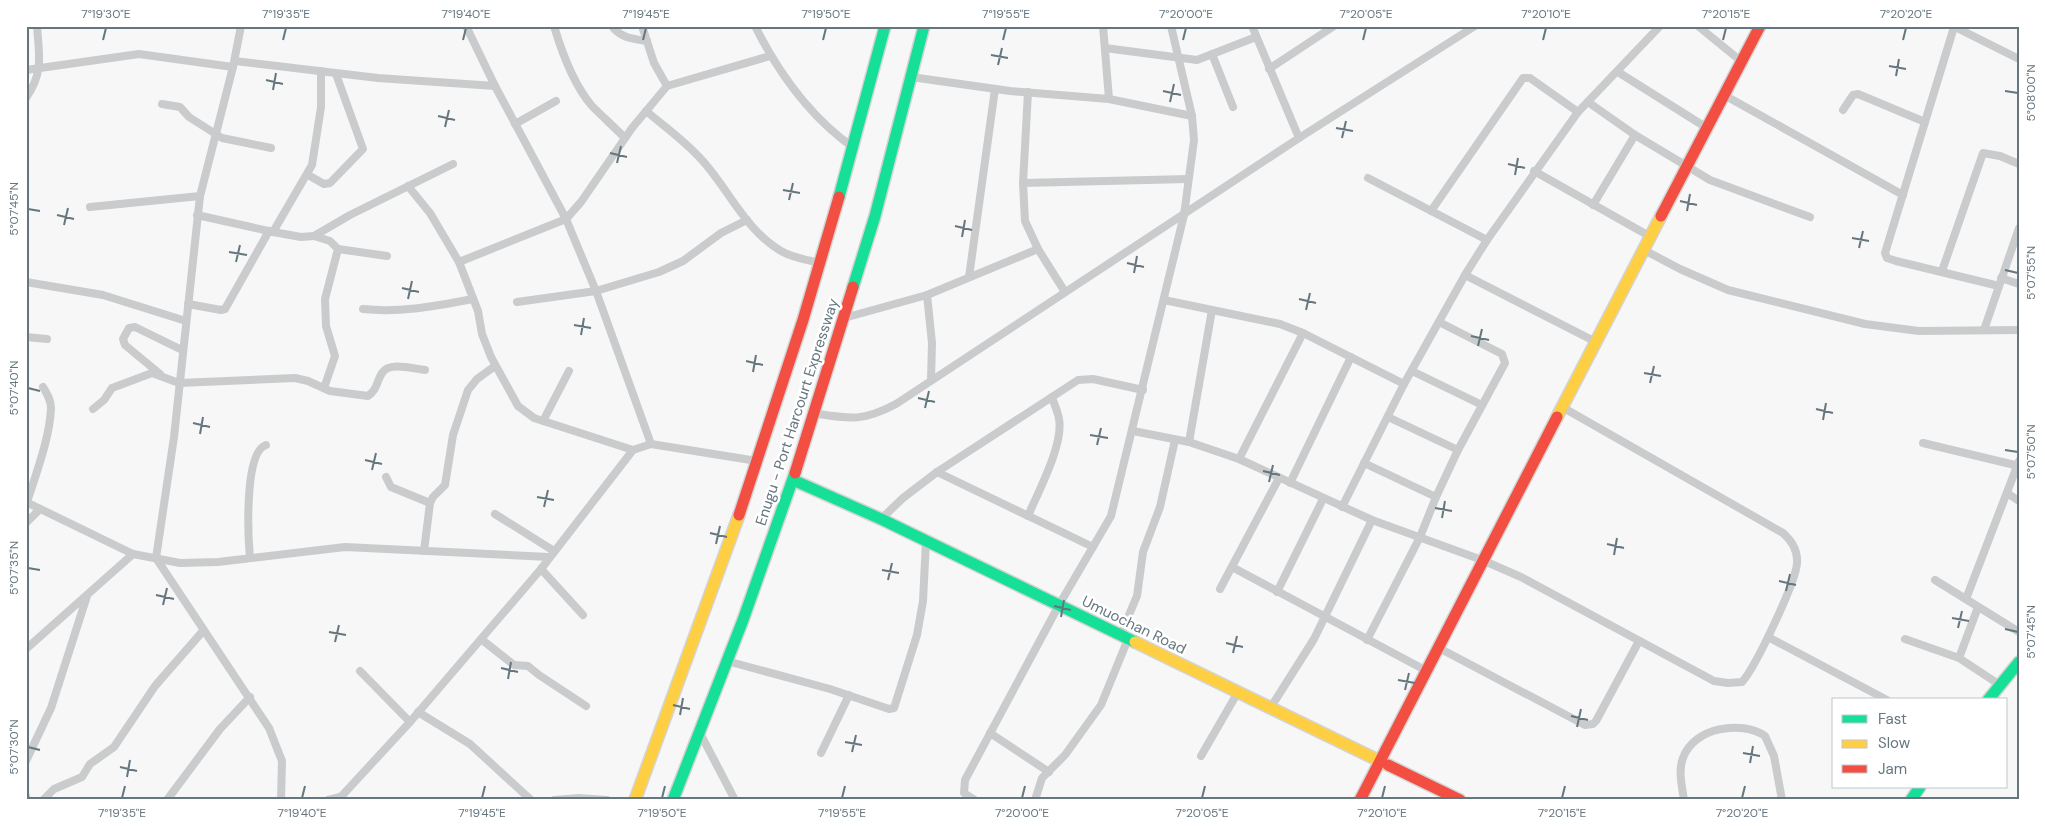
<svg xmlns="http://www.w3.org/2000/svg" width="2045" height="826" viewBox="0 0 2045 826" font-family="'DM Sans',sans-serif">
<rect width="100%" height="100%" fill="#f7f7f7"/>
<g fill="none" stroke-linecap="round" stroke-linejoin="round">
<defs>
<g id="fast">
<path d="M839,197l46,-171"/>
<path d="M853,287l22,-71 49,-190"/>
<path d="M793,480l88,39 254,123"/>
<path d="M1988,700l31,-38"/>
<path d="M673,800l70,-180 52,-147"/>
<path d="M1911,800l9,-13"/>
</g>
<g id="slow">
<path d="M1557,417l104,-201"/>
<path d="M1135,642l253,123"/>
<path d="M635,800l104,-285"/>
</g>
<g id="jam">
<path d="M1661,216l99,-190"/>
<path d="M795,473l58,-186"/>
<path d="M739,515l64,-195 36,-123"/>
<path d="M1388,765l72,35"/>
<path d="M1360,800l197,-383"/>
</g>
</defs>
<use href="#fast" stroke="#d3d4d5" stroke-width="14"/>
<use href="#slow" stroke="#d3d4d5" stroke-width="14"/>
<use href="#jam" stroke="#d3d4d5" stroke-width="14"/>
<g stroke="#cacbcc" stroke-width="8">
<path d="M241,26l-8,41 -33,129 -26,241 -18,121 113,170 13,33 -1,39"/>
<path d="M466,26l29,60 71,133 30,72 55,153"/>
<path d="M554,26c8,27 19,58 38,80 11,11 22,21 33,32"/>
<path d="M612,26c8,12 22,13 35,15"/>
<path d="M642,26l12,37 13,23"/>
<path d="M755,26c24,48 55,91 99,122"/>
<path d="M1103,26l6,73"/>
<path d="M1252,26l47,112"/>
<path d="M1698,26l44,36"/>
<path d="M1953,26l66,33"/>
<path d="M1954,27l-69,226 2,5 9,3 103,25"/>
<path d="M1105,48l92,12 59,-23"/>
<path d="M1212,54l21,53"/>
<path d="M235,61l143,17 117,8"/>
<path d="M1269,69l65,-43"/>
<path d="M26,70l113,-16 94,13"/>
<path d="M1618,72l89,56"/>
<path d="M911,77l99,14 99,8 83,17"/>
<path d="M1028,92l-5,91 2,38 13,28 27,43"/>
<path d="M1724,95l179,100"/>
<path d="M26,98c18,-26 13,-43 11,-72"/>
<path d="M1588,102l47,33 75,45 100,37"/>
<path d="M162,104l18,3 9,10 33,21 49,10"/>
<path d="M1843,110l10,-15 5,-1 67,28"/>
<path d="M646,111c18,15 39,30 55,48 27,29 44,71 80,92 12,7 26,9 40,12"/>
<path d="M515,124l41,-23"/>
<path d="M1534,171l117,66"/>
<path d="M308,175l16,9 6,-1 33,-34 -27,-75"/>
<path d="M1368,178l119,62"/>
<path d="M1023,183l165,-4"/>
<path d="M408,186l22,27 29,49 19,49 4,23 9,23 27,49 16,12 99,32"/>
<path d="M1593,205l42,-70"/>
<path d="M90,207l110,-11"/>
<path d="M1431,211l92,-133h7l48,34"/>
<path d="M197,215l76,17 28,5 13,-1 36,-21 103,-51"/>
<path d="M273,232l39,-67 9,-58v-36"/>
<path d="M314,236l16,5 8,8 49,7"/>
<path d="M1644,250l36,19 48,21 137,34 54,7 100,-1"/>
<path d="M459,262l107,-43 15,-17 51,-74 35,-42 103,-30"/>
<path d="M1942,271l41,-118 17,3 19,8"/>
<path d="M1465,275l131,67"/>
<path d="M969,277l26,-188"/>
<path d="M2001,278l18,6"/>
<path d="M26,282l77,13 83,26"/>
<path d="M927,295l5,48 -1,37"/>
<path d="M1164,300l116,24 23,9 101,51"/>
<path d="M517,302l79,-11 63,-19 24,-11 38,-28 26,-13"/>
<path d="M188,304l33,6 4,-1 44,-78"/>
<path d="M363,309c38,4 72,-3 110,-10"/>
<path d="M844,318l83,-23 111,-46"/>
<path d="M1984,330l35,-102"/>
<path d="M26,337l21,2"/>
<path d="M1412,371l70,34"/>
<path d="M160,374l-35,-29 -2,-6 6,-11 6,-1 47,23"/>
<path d="M324,388l11,-32 -9,-30 -1,-27 13,-50"/>
<path d="M93,409l11,-9 8,-12 40,-15 27,10 116,-5 13,3 22,10 38,5c10,-7 8,-14 14,-23 7,-12 32,-4 43,-3"/>
<path d="M813,413c37,6 49,9 83,-9l403,-266 176,-112"/>
<path d="M1388,417l70,33"/>
<path d="M543,421l26,-50"/>
<path d="M1133,431l56,11 50,17 133,61 110,40 39,17 193,104 14,2 14,-1c13,-14 54,-100 55,-119 1,-13 -5,-22 -14,-30l-221,-126"/>
<path d="M1189,442l23,-132"/>
<path d="M1923,443l96,23"/>
<path d="M1239,459l64,-126"/>
<path d="M1364,463l72,34"/>
<path d="M937,472l156,75"/>
<path d="M386,477l5,10 39,16"/>
<path d="M1290,483l61,-126"/>
<path d="M2007,493l12,8"/>
<path d="M26,502l107,52 47,9 38,-1 127,-15 204,10"/>
<path d="M27,502c9,-28 23,-65 24,-94 0,-8 -4,-14 -8,-21"/>
<path d="M1342,507l62,-123 61,-109 22,-35 91,-128 82,-86"/>
<path d="M495,514l59,37"/>
<path d="M1028,516c10,-24 36,-72 31,-97 -1,-7 -5,-15 -7,-22"/>
<path d="M881,519l22,-21 34,-26 141,-92 15,-1 50,11"/>
<path d="M26,523l14,-14"/>
<path d="M424,551l6,-48 3,-6 12,-12 8,-50 15,-45 9,-11 18,-13"/>
<path d="M250,558c-2,-21 -6,-106 16,-113"/>
<path d="M1232,567l193,103"/>
<path d="M541,569l42,46"/>
<path d="M1935,580l84,52"/>
<path d="M1220,589l59,-111"/>
<path d="M1277,592l46,-93"/>
<path d="M1966,599l53,-138"/>
<path d="M1120,636l17,-40 6,-44 17,-45 15,-67"/>
<path d="M1768,637l119,63"/>
<path d="M481,639l33,26 14,1 11,9 47,31"/>
<path d="M1905,639l54,19 41,27"/>
<path d="M1367,640l53,-103 16,-40 22,-47 47,-87 -3,-9 -63,-32"/>
<path d="M1437,647l148,78 8,-1 3,-3 43,-80"/>
<path d="M26,649l107,-95"/>
<path d="M1959,658l19,-51"/>
<path d="M727,661l103,28 59,20 5,-1 23,-73 6,-34 3,-60"/>
<path d="M360,671l50,51"/>
<path d="M1271,707l43,-68 58,-119"/>
<path d="M418,712l52,32 61,56"/>
<path d="M700,733l35,67"/>
<path d="M990,733l59,39"/>
<path d="M821,753l28,-58"/>
<path d="M1201,756l37,-64"/>
<path d="M26,761l25,-53 36,-112"/>
<path d="M26,796l1,4"/>
<path d="M43,800l11,-11 28,-12 8,-13 24,-17 41,-61 48,-55"/>
<path d="M167,800l53,-71 30,-32"/>
<path d="M328,800l12,-3"/>
<path d="M338,800l72,-78 131,-153 92,-119 18,-6 106,17"/>
<path d="M554,800l25,-2 28,2"/>
<path d="M975,800l-11,-7 1,-13 94,-175 52,-89 73,-301 10,-75 -2,-24 -21,-90"/>
<path d="M1035,800l7,-22 23,-23 36,-50 27,-66"/>
<path d="M1684,800c-2,-14 -6,-29 -1,-42 11,-31 58,-38 82,-22l9,20 8,44"/>
</g>
<use href="#fast" stroke="#16e098" stroke-width="11"/>
<use href="#slow" stroke="#ffcf43" stroke-width="11"/>
<use href="#jam" stroke="#f24e42" stroke-width="11"/>
</g>
<path fill="none" stroke="#65767f" stroke-width="2" d="M103,40l3,-12M283,40l3,-12M463,40l3,-12M643,40l3,-12M823,40l3,-12M1003,40l3,-12M1183,40l3,-12M1363,40l3,-12M1543,40l3,-12M1723,40l3,-12M1903,40l3,-12M991,55l17,3M998,65l4,-17M1889,66l17,3M1896,76l3,-17M266,80l17,4M273,90l3,-17M1163,91l18,4M2005,91l13,2M1170,102l4,-18M438,116l17,4M445,127l4,-17M1336,128l17,3M1342,138l4,-17M610,153l17,4M617,163l4,-17M1508,164l17,4M1515,175l3,-17M783,190l17,3M789,200l4,-17M1680,201l17,4M28,209l12,2M1687,211l3,-17M57,215l17,4M64,225l4,-17M955,226l17,4M962,237l3,-17M1852,238l17,3M1859,248l4,-17M229,252l18,3M236,262l4,-17M1127,263l17,4M2005,270l13,3M1134,273l3,-17M402,288l17,4M408,299l4,-18M1299,299l17,4M1306,310l4,-17M574,325l17,3M581,335l3,-17M1471,336l18,4M1478,346l4,-17M746,361l17,4M753,372l3,-17M1644,373l17,3M1650,383l4,-17M28,388l12,3M918,398l17,4M925,408l4,-17M1816,409l17,4M1823,420l3,-17M193,423l17,4M200,434l3,-17M1090,435l18,3M1097,445l4,-17M2005,450l13,2M365,460l17,4M372,470l4,-17M1263,471l17,4M1269,482l4,-17M537,497l17,3M544,507l4,-17M1435,508l17,3M1442,518l3,-17M710,533l17,4M716,544l4,-18M1607,544l17,4M1614,555l3,-17M28,568l12,2M882,570l17,3M888,580l4,-17M1779,581l17,4M1786,591l4,-17M156,595l18,4M163,605l4,-17M1054,606l17,4M1061,617l3,-17M1952,618l17,3M1958,628l4,-17M2005,629l13,3M329,632l17,3M335,642l4,-17M1226,643l17,4M1233,653l4,-17M501,668l17,4M508,679l3,-17M1398,680l17,3M1405,690l4,-17M673,705l17,4M680,715l3,-17M1571,716l17,4M1577,727l4,-18M845,742l17,3M28,747l12,3M852,752l4,-17M1743,753l17,3M1750,763l3,-17M120,767l17,4M127,777l3,-17M122,798l3,-12M302,798l3,-12M482,798l3,-12M662,798l3,-12M842,798l3,-12M1022,798l3,-12M1202,798l3,-12M1382,798l3,-12M1562,798l3,-12M1742,798l3,-12"/>
<g text-anchor="middle" stroke-width="5" stroke-linejoin="round" paint-order="stroke">
<g font-size="15" fill="#65767f" stroke="#fff">
<text transform="translate(797 412) rotate(-72)" y="5">Enugu - Port Harcourt Expressway</text>
<text transform="translate(1134 625) rotate(26)" y="5">Umuochan Road</text>
</g>
</g>
<rect width="2045" height="826" fill="none" stroke="#ffffff" stroke-width="55"/>
<rect x="1832" y="698" width="175" height="90" fill="#ffffff" stroke="#c1c8cc"/>
<rect x="1842" y="715" width="25" height="8" fill="#16e098" stroke="#c1c8cc"/>
<text x="1878" y="724" font-size="15" fill="#65767f">Fast</text>
<rect x="1842" y="740" width="25" height="8" fill="#ffcf43" stroke="#c1c8cc"/>
<text x="1878" y="748" font-size="15" fill="#65767f">Slow</text>
<rect x="1842" y="765" width="25" height="8" fill="#f24e42" stroke="#c1c8cc"/>
<text x="1878" y="774" font-size="15" fill="#65767f">Jam</text>
<rect x="28" y="28" width="1990" height="770" fill="none" stroke="#65767f" stroke-width="2"/>
<g font-size="12" text-anchor="middle" fill="#65767f">
<text x="106" y="18">7°19'30"E</text>
<text x="286" y="18">7°19'35"E</text>
<text x="466" y="18">7°19'40"E</text>
<text x="646" y="18">7°19'45"E</text>
<text x="826" y="18">7°19'50"E</text>
<text x="1006" y="18">7°19'55"E</text>
<text x="1186" y="18">7°20'00"E</text>
<text x="1366" y="18">7°20'05"E</text>
<text x="1546" y="18">7°20'10"E</text>
<text x="1726" y="18">7°20'15"E</text>
<text x="1906" y="18">7°20'20"E</text>
<text transform="translate(2031 93) rotate(-90)" y="4">5°08'00"N</text>
<text transform="translate(14 209) rotate(-90)" y="4">5°07'45"N</text>
<text transform="translate(2031 273) rotate(-90)" y="4">5°07'55"N</text>
<text transform="translate(14 388) rotate(-90)" y="4">5°07'40"N</text>
<text transform="translate(2031 452) rotate(-90)" y="4">5°07'50"N</text>
<text transform="translate(14 568) rotate(-90)" y="4">5°07'35"N</text>
<text transform="translate(2031 632) rotate(-90)" y="4">5°07'45"N</text>
<text transform="translate(14 747) rotate(-90)" y="4">5°07'30"N</text>
<text x="122" y="817">7°19'35"E</text>
<text x="302" y="817">7°19'40"E</text>
<text x="482" y="817">7°19'45"E</text>
<text x="662" y="817">7°19'50"E</text>
<text x="842" y="817">7°19'55"E</text>
<text x="1022" y="817">7°20'00"E</text>
<text x="1202" y="817">7°20'05"E</text>
<text x="1382" y="817">7°20'10"E</text>
<text x="1562" y="817">7°20'15"E</text>
<text x="1742" y="817">7°20'20"E</text>
</g>
</svg>
